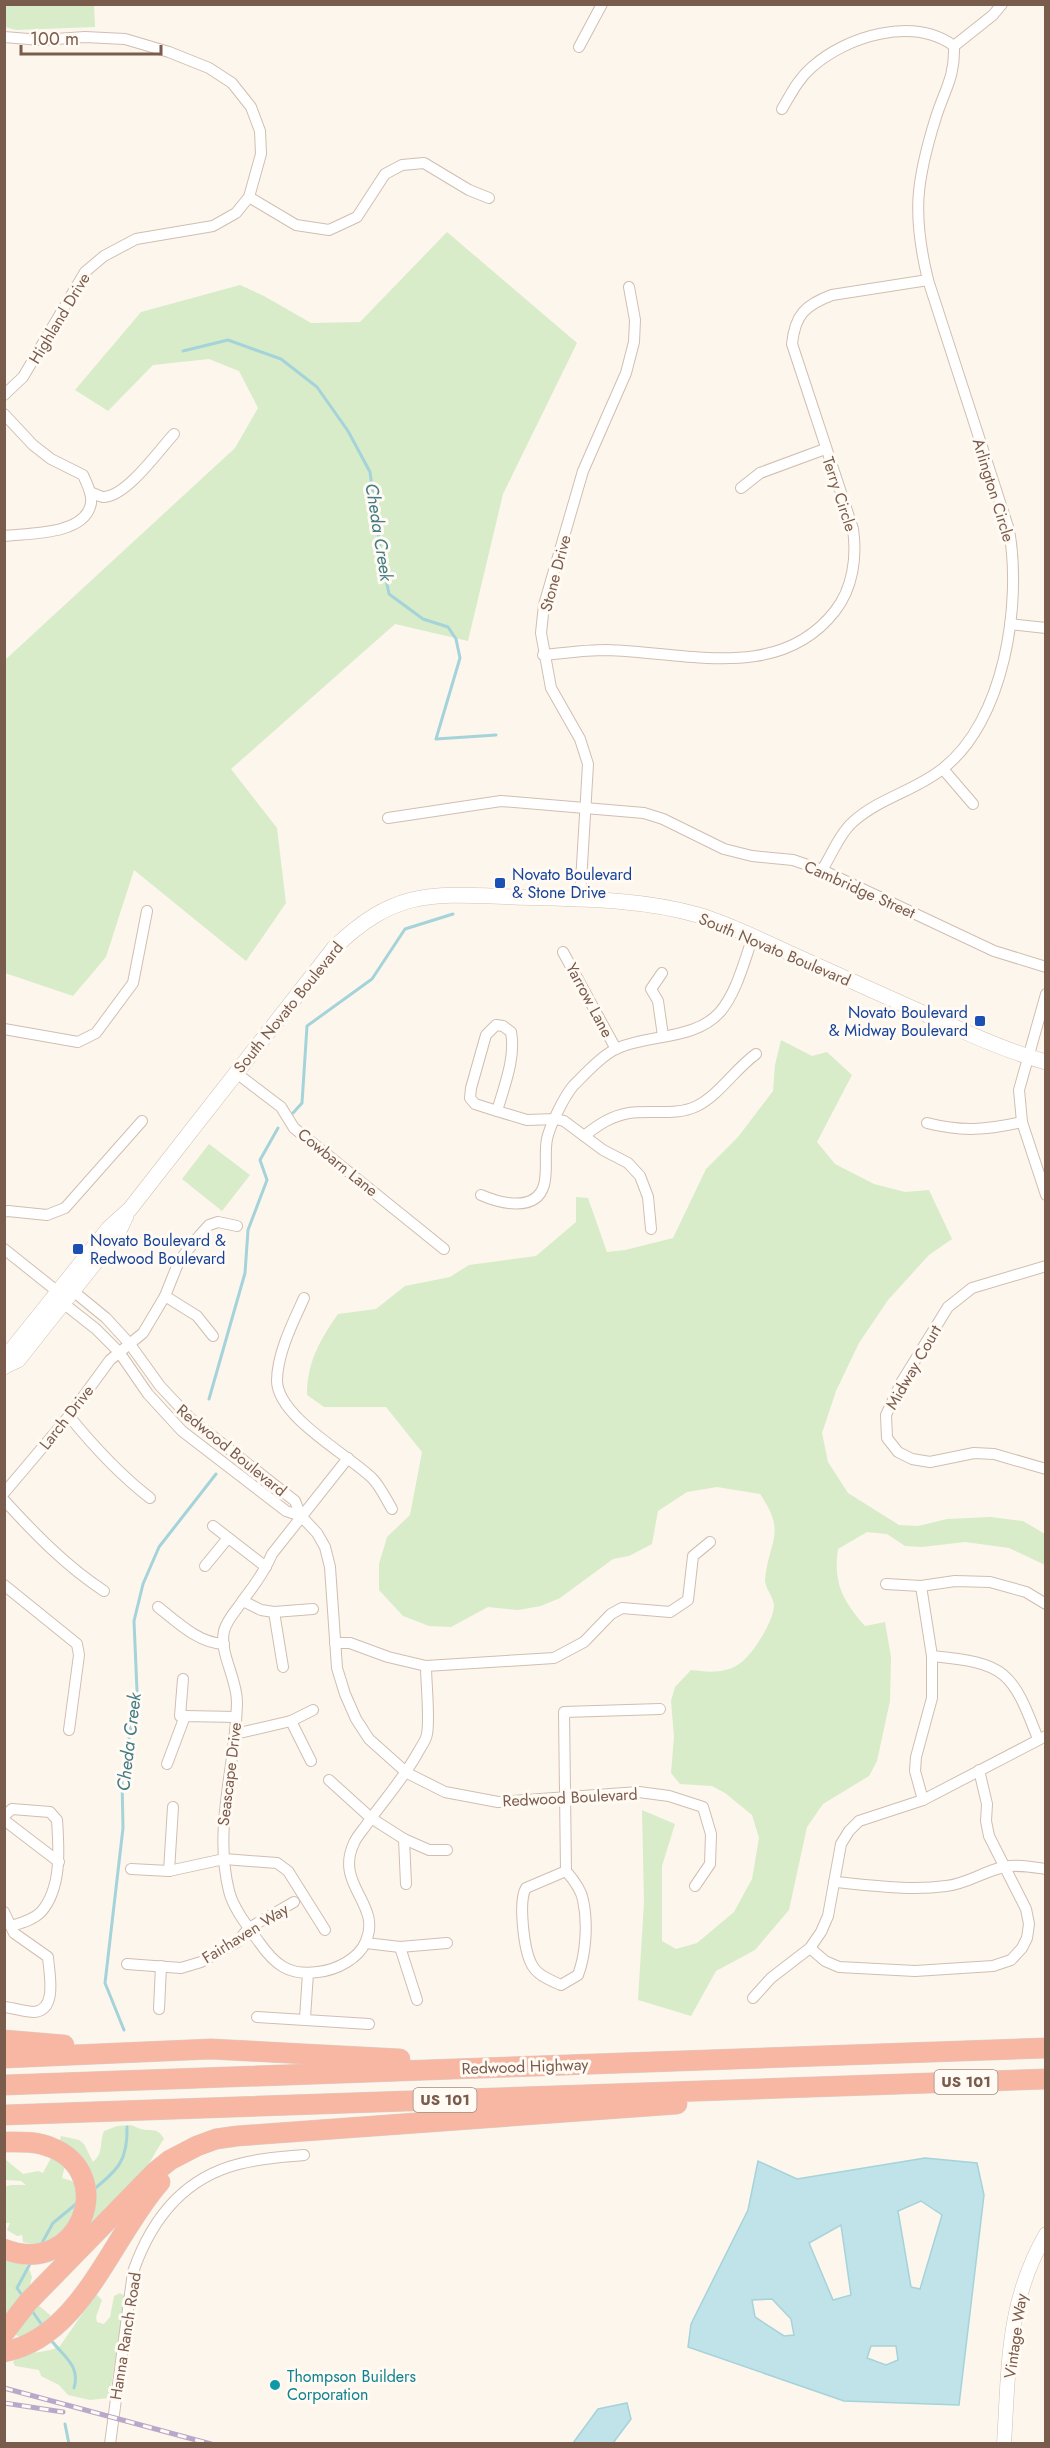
<svg xmlns="http://www.w3.org/2000/svg" width="1050" height="2448" viewBox="0 0 1050 2448" font-family="Jost,sans-serif">
<rect width="100%" height="100%" fill="#fdf6ec"/>
<g fill="#d8ecc9">
<path d="M4,5h90l1,22 -79,3 -11,-3z"/>
<path d="M447,232l130,111 -74,151 -35,147 -73,-17 -164,145 46,59 9,75 -40,58 -112,-91 -28,87 -33,39 -68,-23v-313l230,-212 23,-40 -19,-37 -30,-12 -56,6 -45,46 -33,-21 66,-78 99,-27 24,11 47,27 49,-1z"/>
<path d="M781,1040l31,16 15,-4 25,23 -35,67 18,22 39,20 31,8 24,-2 23,49 -23,16 -41,45 -29,43 -23,48 -14,42 6,29 20,31 51,32 19,1 29,-7 44,-2 32,4 22,13v31l-36,-17 -44,-6 -43,5 -17,-1 -18,-12 -20,-2 -29,17c-5,34 5,52 27,77l20,-4 6,35 -1,44 -13,60 -8,15 -46,28 -16,23 -18,83 -34,40 -39,21 -25,45 -53,-16 6,-98 -2,-92 33,14 -13,42v75l14,8 21,-6 37,-31 18,-33 7,-41 -7,-23 -27,-22 -13,-7 -32,-2 -9,-11 3,-36 -3,-36 4,-14 16,-17c15,2 34,4 48,-6 14,-9 34,-42 35,-58 0,-9 -9,-17 -9,-26 4,-40 22,-47 -5,-86l-43,-7 -30,5 -29,19 -6,33 -23,12 -16,3 -53,39 -19,8 -23,4 -30,-3 -37,20 -22,-1 -26,-10 -24,-26v-26l8,-27 23,-22 12,-63 -36,-45h-62l-17,-12c0,-33 13,-55 31,-81l38,-5 29,-23 45,-9 19,-12 67,-9 40,-34v-25l12,1 19,54 18,-2 48,-12 33,-69 32,-32 35,-46 2,-26z"/>
<path d="M209,1144l41,31 -28,36 -40,-32z"/>
<path d="M131,2125c5,2 11,5 15,5 10,0 13,0 18,9 -8,11 -12,21 -20,32 -8,13 -23,24 -33,34l-6,3v5l-17,14 3,-56 -24,-22 -1,-5 -6,-4 1,-4 18,4 5,4 9,18c11,-9 6,-19 11,-31l13,-5z"/>
<path d="M51,2158l14,7 -3,13 13,4 3,8 -1,27c-16,17 -28,32 -54,25l-1,-7 -5,1 -10,-6 3,-7h-5l-1,-36 7,-2h15l-5,-4 -16,-1v-21l18,15 15,-3 5,2z"/>
<path d="M4,2257l24,9 4,11 -4,16 8,10 14,12 -1,5 -27,18 -17,-8z"/>
<path d="M120,2293l6,4 -17,101 -19,2 -22,-5 -9,-10 -18,-9 -2,-6 -24,-4 -2,-4c13,-12 34,-8 47,-16l36,-52 6,6 -6,17 1,5 7,2 6,-7 4,-21z"/>
</g>
<g fill="#bfe3e8" stroke="#a5d3da" stroke-width="1.5" fill-rule="evenodd">
<path d="M925,2158l52,5 7,32 -25,210 -115,-4 -156,-54 3,-23 57,-114 10,-49 39,18zM921,2201l21,14 -22,74 -9,-2 -13,-76zM841,2225l10,70 -18,5 -24,-57zM772,2299l19,20 3,16 -10,1 -29,-19 -3,-17zM871,2346h25l2,14 -12,5 -19,-7z"/>
<path d="M627,2403l4,16 -18,24h-40l25,-34z"/>
</g>
<g fill="none" stroke-linecap="round" stroke-linejoin="round">
<g stroke="#a5d3da" stroke-width="3">
<path d="M183,351l45,-11 53,19 36,28 31,44 22,41 11,83 8,39 34,25 25,8 8,12 4,19 -24,81 60,-4"/>
<path d="M293,1113l9,-10 5,-77 65,-47 33,-50 48,-15"/>
<path d="M209,1399l36,-126 3,-43 19,-50 -7,-20 18,-32"/>
<path d="M124,2030l-19,-47 18,-155 -1,-49 15,-88 -3,-70 9,-37 16,-37 57,-73"/>
<path d="M93,2190c25,-20 35,-30 34,-63"/>
<path d="M42,2243l11,-20 23,-19"/>
<path d="M24,2298l-7,-10 14,-26"/>
<path d="M30,2308l12,17"/>
<path d="M51,2340c12,16 30,26 23,48"/>
<path d="M65,2424l4,20"/>
</g>
<defs>
<g id="minor">
<path d="M4,37l37,3 44,-3 40,2 44,13 40,16 23,15 19,24 9,24 1,23 -12,43 -13,16 -23,13 -77,13 -32,17 -19,16 -62,105 -19,18"/>
<path d="M954,46l39,-31 9,-11"/>
<path d="M579,47l23,-43"/>
<path d="M782,109c9,-15 16,-30 30,-42 35,-31 101,-51 142,-21"/>
<path d="M249,197l47,28 33,5 28,-13 28,-43 17,-9 22,-2 45,27 20,8"/>
<path d="M4,414l29,31 18,14 32,16c4,9 11,22 7,32 -9,28 -61,26 -86,29"/>
<path d="M741,488l19,-15 65,-24"/>
<path d="M90,492c4,1 10,5 14,5 23,-1 55,-47 70,-63"/>
<path d="M1010,624l36,4"/>
<path d="M543,655c21,-2 43,-5 64,-5 78,2 172,33 228,-39 18,-23 22,-54 18,-82l-61,-185c3,-29 13,-39 40,-49l96,-15"/>
<path d="M943,769l30,35"/>
<path d="M388,818l113,-17 143,12 19,6 61,30 28,7 41,4 29,10 172,81 52,16"/>
<path d="M822,870c10,-16 18,-37 32,-49 26,-23 60,-30 87,-51 64,-48 81,-167 68,-240l-81,-250c-16,-66 -12,-99 8,-163 9,-28 19,-40 18,-71"/>
<path d="M580,899l8,-135 -8,-25 -29,-51 -10,-55 3,-28 39,-134 43,-98 8,-31 1,-22 -6,-33"/>
<path d="M563,952l53,97"/>
<path d="M662,973l-11,16 7,12 5,35"/>
<path d="M1046,994l-27,96 3,32 24,73"/>
<path d="M496,1025l7,1 8,6c5,25 -7,55 -14,79l-22,-7 -5,-6 1,-10 15,-53z"/>
<path d="M4,1029l74,13 18,-9 37,-50 14,-72"/>
<path d="M235,1072l46,35 13,21 150,121"/>
<path d="M497,1111l30,9 29,-1 8,2 39,29 25,13 12,13 8,21 3,32"/>
<path d="M927,1123c35,9 60,7 95,-1"/>
<path d="M584,1136c14,-11 27,-20 45,-23 22,-3 48,3 68,-7 23,-12 38,-37 59,-52"/>
<path d="M481,1195c18,8 55,18 63,-10 4,-15 0,-31 3,-46 3,-14 17,-42 26,-53 13,-13 29,-31 45,-38 33,-14 77,-8 102,-36 17,-20 24,-51 33,-75"/>
<path d="M4,1212l4,-1 39,4 18,-7 77,-87"/>
<path d="M4,1249l54,43 5,11 33,26 23,23 29,42 34,37 104,80 15,5"/>
<path d="M1046,1266l-74,22 -24,19 -47,76 -15,32 1,23 11,14 14,7 18,3 44,-9 20,1 52,15"/>
<path d="M67,1291h6l33,27 23,25 31,43 32,34 103,81 6,15 16,17 8,14 5,20 7,101 8,26 11,25 13,20 38,34 38,19 53,10 141,-10 30,4 34,11 8,27 -1,30 -15,22"/>
<path d="M165,1296l32,20 16,20"/>
<path d="M304,1298c-11,24 -27,56 -27,83 1,36 70,73 95,97 8,8 14,21 20,31"/>
<path d="M69,1416c25,31 50,58 81,82"/>
<path d="M348,1458l-76,96c-7,17 -18,32 -29,46 -6,10 -16,19 -19,31 -5,22 13,47 13,71 -1,63 -24,125 -8,189 4,17 19,36 30,51 16,23 30,34 59,30 18,-2 41,-13 48,-31 16,-37 -32,-56 -12,-98 3,-7 9,-13 13,-19 17,-24 36,-45 50,-70 3,-6 9,-13 10,-20 3,-16 -1,-51 -1,-68"/>
<path d="M4,1493l65,-77 41,-56 33,-27 22,-37 14,-35 21,-26 9,-10 9,-3 19,4"/>
<path d="M4,1500c31,34 62,66 100,91"/>
<path d="M213,1526l53,41"/>
<path d="M205,1566l23,-28"/>
<path d="M886,1584l35,2 34,-5 35,1 36,10 20,12"/>
<path d="M4,1585l73,59 2,11 -10,75"/>
<path d="M921,1586l11,70v42l-16,59 -1,14 8,29"/>
<path d="M243,1601l18,9 13,2 9,55"/>
<path d="M158,1607c19,15 40,36 66,37"/>
<path d="M274,1612l39,-3"/>
<path d="M335,1643h15l38,14 38,9 128,-8 30,-16 27,-28 11,-6 48,4 18,-12 5,-44 17,-14"/>
<path d="M932,1656c74,7 80,15 106,83"/>
<path d="M183,1679l-3,37h5"/>
<path d="M291,1721l22,-11"/>
<path d="M235,1734l56,-13 20,40"/>
<path d="M167,1764l18,-48 51,1"/>
<path d="M329,1780l42,38 33,21 2,45"/>
<path d="M4,1816l8,-7 38,3 7,8c2,29 5,68 -16,92 -8,8 -20,11 -30,14"/>
<path d="M4,1820l55,42"/>
<path d="M404,1839l25,11h18"/>
<path d="M131,1869l38,2 55,-12 53,4 11,8 37,59"/>
<path d="M169,1871l4,-64"/>
<path d="M566,1871l-40,17c-8,13 -2,61 5,75 5,12 19,17 30,22l17,-10c8,-21 10,-52 5,-75 -2,-11 -10,-21 -17,-29l-2,-159 96,-3"/>
<path d="M834,1882c37,3 75,9 112,4 21,-2 38,-15 58,-19 14,-3 28,0 42,2"/>
<path d="M4,1912l10,21 34,24c1,16 10,53 -14,55 -9,0 -20,-4 -30,-5"/>
<path d="M366,1943l34,4 47,-4"/>
<path d="M400,1947l17,53"/>
<path d="M810,1948l15,13 14,6 76,4 78,-5 18,-6 11,-12 5,-10 2,-14 -3,-15 -37,-73 -3,-15 1,-17 -8,-34"/>
<path d="M127,1964l54,4 20,-6 36,-20 12,-14 45,-26"/>
<path d="M753,1998l18,-20 39,-30 11,-16 7,-16 13,-72 8,-13 10,-10 64,-21 123,-64"/>
<path d="M159,2009l2,-43"/>
<path d="M257,2017l112,7"/>
<path d="M305,2018l3,-45"/>
<path d="M110,2444l23,-172c18,-52 50,-94 106,-108 21,-6 44,-7 65,-9"/>
</g>
<path id="tertiary" d="M1004,2444c5,-77 2,-141 42,-210"/>
<g id="secondary">
<path d="M5,1366l13,-6 99,-125 9,-19"/>
<path d="M4,1367l5,-14 100,-125 21,-19 204,-261c62,-60 99,-54 180,-51 60,2 126,1 184,18 31,9 60,24 89,37 45,20 91,41 136,61 40,18 80,37 123,49"/>
</g>
<g id="motorway">
<path d="M4,2040l60,5"/>
<path d="M4,2058l207,-9 189,10"/>
<path d="M4,2085l1042,-37"/>
<path d="M4,2115l1042,-36"/>
<path d="M4,2142c16,0 32,-1 46,5 70,26 29,132 -46,102"/>
<path d="M4,2333l24,-31 127,-130 15,-12 27,-14 19,-7 21,-3 440,-32"/>
<path d="M4,2352c78,-15 108,-116 156,-170"/>
</g>
</defs>
<use href="#minor" stroke="#d1beb0" stroke-width="12"/>
<use href="#tertiary" stroke="#d1beb0" stroke-width="15"/>
<use href="#secondary" stroke="#d6c0b0" stroke-width="16"/>
<use href="#motorway" stroke="#dad1cd" stroke-width="21"/>
<use href="#minor" stroke="#fff" stroke-width="10"/>
<use href="#tertiary" stroke="#fff" stroke-width="14"/>
<use href="#secondary" stroke="#fff" stroke-width="15"/>
<use href="#motorway" stroke="#f7b7a3" stroke-width="20"/>
<defs>
<g id="rail">
<path d="M4,2388l207,56"/>
<path d="M4,2403l59,9"/>
</g>
</defs>
<use href="#rail" stroke="#b9a8c9" stroke-width="5"/>
<use href="#rail" stroke="#fffaf3" stroke-width="3" stroke-dasharray="9" stroke-linecap="butt"/>
</g>
<g fill="#1a4fb4" stroke="#fffaf3" stroke-width="2">
<rect x="494" y="877" width="12" height="12" rx="3"/>
<rect x="974" y="1015" width="12" height="12" rx="3"/>
<rect x="72" y="1243" width="12" height="12" rx="3"/>
</g>
<circle fill="#0f9aa8" stroke="#fffaf3" stroke-width="2" cx="275" cy="2385" r="6"/>
<g text-anchor="middle" stroke-width="6" stroke-linejoin="round" paint-order="stroke">
<g fill="#fffaf3" stroke="#a28b7f" stroke-width="1.5">
<rect x="934.5" y="2070" width="63" height="24" rx="4.5"/>
<rect x="413.5" y="2088" width="63" height="24" rx="4.5"/>
</g>
<g font-size="15" font-weight="bold" fill="#7a5c4d">
<text x="966" y="2087">US 101</text>
<text x="445" y="2105">US 101</text>
</g>
<g font-size="16" fill="#7a5c4d" stroke="#fffaf3">
<text transform="translate(59 318) rotate(-59)" y="6">Highland Drive</text>
<text transform="translate(994 490) rotate(73)" y="6">Arlington Circle</text>
<text transform="translate(840 494) rotate(72)" y="6">Terry Circle</text>
<text transform="translate(555 573) rotate(-75)" y="6">Stone Drive</text>
<text transform="translate(860 889) rotate(24)" y="6">Cambridge Street</text>
<text transform="translate(775 949) rotate(23)" y="6">South Novato Boulevard</text>
<text transform="translate(590 1000) rotate(62)" y="6">Yarrow Lane</text>
<text transform="translate(288 1007) rotate(-51)" y="6">South Novato Boulevard</text>
<text transform="translate(338 1162) rotate(39)" y="6">Cowbarn Lane</text>
<text transform="translate(913 1367) rotate(-60)" y="6">Midway Court</text>
<text transform="translate(66 1417) rotate(-52)" y="6">Larch Drive</text>
<text transform="translate(232 1450) rotate(39)" y="6">Redwood Boulevard</text>
<text transform="translate(229 1774) rotate(-83)" y="6">Seascape Drive</text>
<text transform="translate(570 1797) rotate(-3)" y="6">Redwood Boulevard</text>
<text transform="translate(245 1933) rotate(-32)" y="6">Fairhaven Way</text>
<text transform="translate(525 2066) rotate(-2)" y="6">Redwood Highway</text>
<text transform="translate(125 2336) rotate(-81)" y="6">Hanna Ranch Road</text>
<text transform="translate(1015 2336) rotate(-82)" y="6">Vintage Way</text>
</g>
<g font-size="16" fill="#164399" stroke="#fffaf3" text-anchor="start">
<text x="512" y="880">Novato Boulevard<tspan x="512" dy="18">&amp; Stone Drive</tspan></text>
<text x="968" y="1018" text-anchor="end">Novato Boulevard<tspan x="968" dy="18">&amp; Midway Boulevard</tspan></text>
<text x="90" y="1246">Novato Boulevard &amp;<tspan x="90" dy="18">Redwood Boulevard</tspan></text>
</g>
<g font-size="16" fill="#0d838f" stroke="#fffaf3" text-anchor="start">
<text x="287" y="2382">Thompson Builders<tspan x="287" dy="18">Corporation</tspan></text>
</g>
<g font-size="18" font-style="italic" fill="#437c86" stroke="#fffaf3">
<text transform="translate(379 532) rotate(81)" y="6">Cheda Creek</text>
<text transform="translate(129 1742) rotate(-83)" y="6">Cheda Creek</text>
</g>
</g>
<rect width="1050" height="2448" fill="none" stroke="#7a5c4d" stroke-width="12"/>
<path d="M21 45v9h140v-9" fill="none" stroke="#7a5c4d" stroke-width="3"/>
<text x="30" y="45" font-size="18" fill="#7a5c4d" stroke="#fffaf3" stroke-width="4.5" paint-order="stroke">100 m</text>
</svg>
